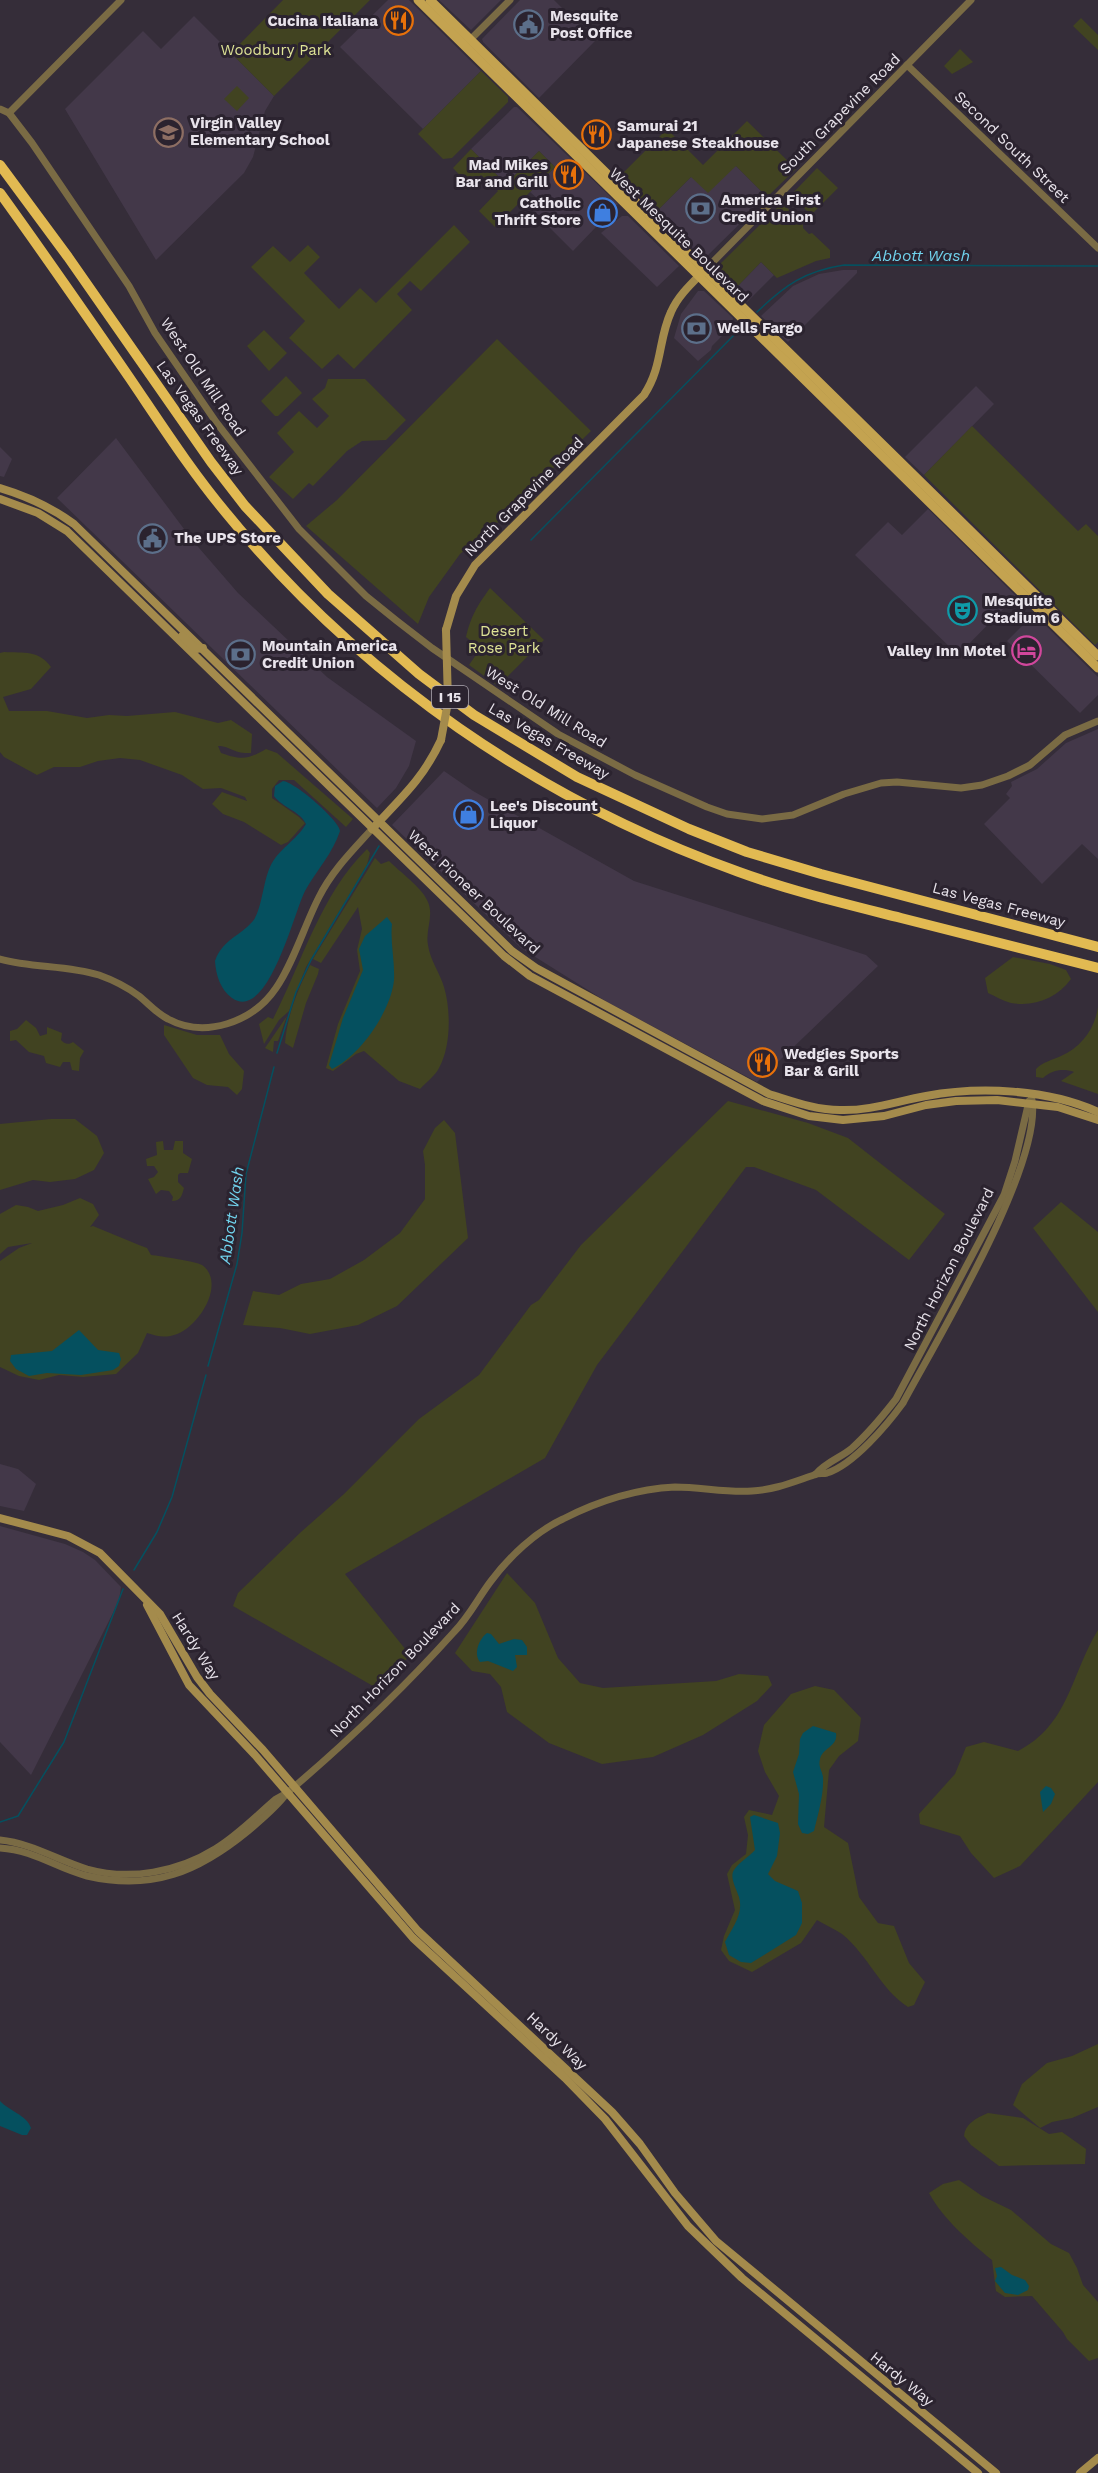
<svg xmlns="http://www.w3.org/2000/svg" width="1098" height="2473" viewBox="0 0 1098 2473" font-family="'Work Sans',sans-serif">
<rect width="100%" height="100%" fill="#352d39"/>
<g fill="#433849">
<path d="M388,0h21l72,71 -58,58 -83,-82z"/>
<path d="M439,0h62l-30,30z"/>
<path d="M520,0h34l41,41 -56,57 -56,-56 -1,-3z"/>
<path d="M194,16l80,80 -9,15 -12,46 -9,16 -88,87 -91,-151 78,-78 18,18z"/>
<path d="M514,107h3l101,97 -45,47 -43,-43 8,-9 -8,-7 25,-25 -16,-16 -33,33 -35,-35z"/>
<path d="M736,166l31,31 -63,62 -48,-47 35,-35z"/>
<path d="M622,216h6l51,50 -22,21 -56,-54z"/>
<path d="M761,262l13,13 -27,27 -13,-12z"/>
<path d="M843,270h14v3l-69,69 -27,-26 32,-30 26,-12z"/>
<path d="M698,291h6l29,27 -1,8 -20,20 -1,4 -13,11 -24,-23 7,-24z"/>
<path d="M976,386l18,18 -70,71 -19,-18z"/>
<path d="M116,438l77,103 45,52 89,84 89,64 -7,25 -13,22 -19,20 -320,-310z"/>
<path d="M0,447l12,12 -8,18 -4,-1z"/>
<path d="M928,509l88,87 -58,59 -103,-100 33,-33 14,13z"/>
<path d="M1034,614l64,63v18l-18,18 -73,-72z"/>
<path d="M1098,729v130l-16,-15 -40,40 -58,-60 26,-26 -4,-4 6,-8 -1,-4 26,-13 29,-26z"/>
<path d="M444,771l29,20 161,90 232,74 12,11 -121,116 -150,-80 -86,-54 -129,-123z"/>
<path d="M0,1464l18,5 18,15 -12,27 -24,-5z"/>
<path d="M0,1526l65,18 18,8 12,8 26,27 -2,14 -88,174 -31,-33z"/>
</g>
<g fill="#414321">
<path d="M283,0h87l-96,96 -43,-43z"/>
<path d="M1081,18l17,17v15l-25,-24z"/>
<path d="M960,49l13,13 -21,12 -8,-8z"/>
<path d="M481,71l27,26v5l-56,56 -9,1 -25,-25z"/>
<path d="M237,86l12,12 -12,13 -13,-12z"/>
<path d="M747,121l49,48 -29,28 -31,-31 -28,27 -17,-16 -35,35 -37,-35 48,-48 36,36z"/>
<path d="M471,149l35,35 33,-33 16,16 -60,60 -16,-16 19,-20 -17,-16 -11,11 -17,-18z"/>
<path d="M817,168l21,20 -27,27 -20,-20z"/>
<path d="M782,203l21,20v5l6,6 3,-1 18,17v8l-14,3 -39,17 -16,-16 -27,28 -17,-17v-6z"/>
<path d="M454,225l16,17 -49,49 -11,-10 -13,13 15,16 -58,59 -16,-15 -16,15 -33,-31 16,-17 -54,-54 22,-21 17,16 18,-17 12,12 -16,16 35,36 21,-21 16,15z"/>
<path d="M264,330l23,23 -18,18 -22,-25z"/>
<path d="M497,339l94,92 -98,96 -33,27 -31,43 -11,27 -112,-98 31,-26z"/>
<path d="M286,376l16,17 -24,23h-3l-14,-15z"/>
<path d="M328,379h37l41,41 -20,20 -24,1 -15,10 -34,35 -4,-3 -16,16 -24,-22 25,-25 -17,-19 22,-22 18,17 12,-12 -17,-17 13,-11z"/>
<path d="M972,426l106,105 8,-7 12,12v106l-3,3 -171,-170z"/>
<path d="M490,588l54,52 -46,46 -29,-21 11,-16 -14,-12c5,-21 11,-31 24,-49z"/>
<path d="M4,652c20,1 35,-2 47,15l-20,22 -28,8 6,14h38l40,7 22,-3 18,1 48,-4 43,11 13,-3 21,14 -1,19c-18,1 -20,-7 -33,-7l3,7c20,7 26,7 45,-4l11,4 76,66 -7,8 -52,-47h-15l-7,9v9l27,19 6,6 -17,19 -7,3 -37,-23 -21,-8 -11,-10 10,-12 25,9 -2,-4 -24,-9 -18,1 -21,-14 -42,-15 -20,-2 -22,3 -18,6h-26l-17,8 -33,-18 -4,-5v-99z"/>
<path d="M367,849l3,4 -3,12 -61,102 -17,44 -10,9 -15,24 -5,-20 9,-7 5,2c29,-57 48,-125 94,-170z"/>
<path d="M375,858l6,6 8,-3c10,10 33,27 38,39 8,15 -2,29 1,45 2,15 12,28 16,42 7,23 7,60 -5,81 -4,8 -13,14 -19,21l-21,-8 -35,-30 -8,3 -23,17 -7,-3 12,-44 22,-53 -3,-21 5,-21 -4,-22 -37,56 -8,-4z"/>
<path d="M1013,957l37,7 16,6 5,9c-14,19 -36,28 -60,24 -8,-2 -16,-7 -23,-10l-3,-15z"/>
<path d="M310,965l9,4 -1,5 -12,29 -13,45 -8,-5c2,-27 13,-54 25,-78z"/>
<path d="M1098,1007v87l-37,-13 13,-9c-11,-4 -22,-2 -31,6l-7,-1v-8c7,-7 16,-9 25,-13 21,-9 34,-28 37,-49z"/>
<path d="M287,1016l-9,25h-4l-1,11 -8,-4z"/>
<path d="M26,1020l10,8 4,8 7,-2v-7l15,6 -1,7c3,4 8,5 12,2l11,9 -4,7 -1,13 -7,-1 -2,-8h-7l-3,5 -14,-4 -2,-7 -15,-4 -13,-12 -6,1v-10l7,-2z"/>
<path d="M164,1025l33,10h23l9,19 15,17 -2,18 -5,6 -9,-8 -21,-2 -14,-7 -29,-43z"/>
<path d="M728,1101l80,22 40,15 97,76 -36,46 -93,-70 -62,-23h-8l-149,198 -52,93 -200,116 65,81 -30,35 -147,-84 5,-13 63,-61 43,-38 75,-75 60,-44 52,-70 8,-5 42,-55z"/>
<path d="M51,1119h24l22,17 7,17 -10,17 -19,9 -25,3 -17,-2 -33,10v-66z"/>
<path d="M444,1120l11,13 13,105 -71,68 -39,19 -48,9 -30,-6 -37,-3 10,-34 26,4 22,-11 29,-5 34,-19 36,-27 25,-34v-34l-2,-14 12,-23z"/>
<path d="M163,1141l1,9h9l2,-9h8v12l9,6 -4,14h-8l-2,2v7l6,6c-2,7 -3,13 -12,13l1,-4 -4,-6 -8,-1 -5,4 -8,-15 6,-2 4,-5 -4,-6h-7l-1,-7 11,-4 -1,-13z"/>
<path d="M80,1198l13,6 6,11 -9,12 3,-1 46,19 8,3 4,7c9,1 47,7 51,10 25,18 -4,64 -28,70 -10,3 -18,1 -27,-2l-9,20 -22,21 -33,3 -24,-2 -20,5 -20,-4 -19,-9v-106l19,-13 13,-5 -24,4 -8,7v-40l16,-9 12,2 10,4 25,-6z"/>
<path d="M1061,1202l37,30v80l-65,-84z"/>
<path d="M507,1573l28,30 23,55 22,25 23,5 113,-7 23,-7 29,2 4,9 -15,16 -54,34 -50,22 -51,7 -53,-21 -42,-31 -6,-25 -11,-13 -18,-3 -17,-18z"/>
<path d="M1098,1630v152l-78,84 -26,12 -23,-25 -11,-17 -40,-12 -1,-10 36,-40 11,-27 18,-5 34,9c51,-26 53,-77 80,-121z"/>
<path d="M815,1686l19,4 27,28 -3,23 -19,15 -10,14 -5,57 24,16 11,54 19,26 16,3 15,37 16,19 -11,23 -6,2c-27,-17 -40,-52 -66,-73 -7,-5 -17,-9 -25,-14l-16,23 -49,29 -23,-11 -8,-11 3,-14 11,-26 -8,-36 5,-9 14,-11 2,-19 -4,-18 5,-7 23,5 7,-19 -14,-24 -7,-21 6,-26 27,-31z"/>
<path d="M1098,2044v63l-26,11 -20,4 -12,6 -27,-23 9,-21 25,-21 25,-7z"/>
<path d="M988,2113l35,5 26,16 13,-2 24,17 -1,15 -86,2 -28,-21 -7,-9c1,-12 12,-18 24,-23z"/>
<path d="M959,2180l23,16 29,14 40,34 18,9 8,15 6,17 15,17v56l-9,3 -22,-22 -4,-7 -31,-36 -27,1 -9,-6 -4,-31c-23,-19 -49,-41 -63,-67l14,-9z"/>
</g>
<g fill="#05505f">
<path d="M283,781c12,1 57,40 57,50 -7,22 -24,40 -35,60 -11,21 -37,132 -73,107 -12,-9 -16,-23 -17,-37 8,-22 24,-24 38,-40 9,-12 10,-39 17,-54 8,-18 26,-26 36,-43 -6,-13 -23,-16 -32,-28l1,-10z"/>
<path d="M387,917l5,7c-2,18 3,37 2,56 -3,31 -34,76 -62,89l-3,-4 14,-47 20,-48 -4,-21 6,-13z"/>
<path d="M79,1330l19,20 21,3 2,6 -2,7 -6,4 -32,5 -34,-2 -18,3 -13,-7 -6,-8 1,-6 41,-4z"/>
<path d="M487,1633l4,1 8,10 15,-5 8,1 5,7v8h-12l2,12 -4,4 -25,-10 -8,1c-7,-8 -1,-23 7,-29z"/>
<path d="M813,1726l23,7c2,14 -13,14 -16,26 -2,8 2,11 3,18 1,18 -5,37 -9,54l-6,3 -6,-1 -4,-9 1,-30 -6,-22 6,-18 1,-15 3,-6z"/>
<path d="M1046,1786l5,2 4,6 -4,10 -8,8 -3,-20z"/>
<path d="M754,1815l24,8 2,10 -3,23 -9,18 7,7 23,10 4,12v20l-6,12 -45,28 -10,-1 -12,-7 -4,-13c7,-14 19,-28 14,-45 -2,-7 -10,-20 -5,-27 5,-8 15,-13 21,-20l-5,-33z"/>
<path d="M0,2101c9,10 27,14 31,27l-4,7h-5l-22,-9z"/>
<path d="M1001,2267l11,8 13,5 4,6 -1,4 -10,5 -13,-2 -10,-12 2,-5 -2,-8z"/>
</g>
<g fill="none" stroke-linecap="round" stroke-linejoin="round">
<g stroke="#05505f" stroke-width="1.5">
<path d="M757,312c28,-27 48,-41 87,-47l254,1"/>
<path d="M531,540l209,-211"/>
<path d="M277,1053l19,-61 15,-32 68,-114"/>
<path d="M208,1366l29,-102 5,-31 4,-59 28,-107"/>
<path d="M134,1570l23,-38 15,-35 34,-122"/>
<path d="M0,1822l18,-6 46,-74 59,-153"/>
</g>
<g stroke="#7a6b44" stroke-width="7">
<path d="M471,39l39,-39"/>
<path d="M907,65l191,183"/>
<path d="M0,109l9,4 23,30 97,143 26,47 61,89 83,107 67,67 31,25 35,27 126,86 77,41 72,32 20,7 35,5 31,-4 51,-21 37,-11 16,-1 64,6 21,-3 26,-9 22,-11 35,-30 33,-14"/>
<path d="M9,113l112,-113"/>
<path d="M705,270l266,-270"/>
<path d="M0,959c32,9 67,6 99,16 14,5 28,12 40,21 10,8 17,17 29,23 37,20 85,3 108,-31 17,-24 29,-64 43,-91 13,-26 33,-46 53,-68"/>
<path d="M816,1474c10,-12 24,-16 35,-25 17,-15 31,-32 45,-50l108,-204 11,-34 14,-60"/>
<path d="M0,1840c31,3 58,20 87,29 43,12 91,3 128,-20 22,-13 41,-33 61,-50l9,-5"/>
<path d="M0,1848c34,2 56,20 87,28 65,15 111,-4 161,-45 14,-12 28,-23 39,-38 59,-50 115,-103 167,-161 15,-15 24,-34 37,-51 18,-24 44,-49 72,-62 35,-18 72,-30 112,-32 26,0 52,6 77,4 22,-1 41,-9 62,-16 4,-2 9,-1 13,-2 26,-8 60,-48 76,-70 32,-60 145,-246 128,-308"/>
</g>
<g stroke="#a48b4c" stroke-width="8">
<path d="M0,488c27,8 51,19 74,36l438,427 24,17 233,126c23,7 46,16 71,16 30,1 57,-9 86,-14 53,-10 122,-7 172,16"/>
<path d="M0,499l38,14 29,18 437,425 26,20 233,125 46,15 34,4 41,-4 42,-11 30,-4 41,-1 61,7 40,13"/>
<path d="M446,630l10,-34 19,-31 169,-170c19,-29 14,-55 27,-83 7,-16 20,-28 32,-40"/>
<path d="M182,636l14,13 7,-1"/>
<path d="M372,829c29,-31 51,-50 69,-89"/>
<path d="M0,1518l68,18 32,17 60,61 37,63 13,17 53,56 155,181 194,181 28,32 35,49 41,48 280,232"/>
<path d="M147,1605l42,80 66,70 158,183 152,140 40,41 83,107 54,52 236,195"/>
<path d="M1080,2473l18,-15"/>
</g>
<g stroke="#c4a350" stroke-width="9">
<path d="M418,0l680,668"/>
<path d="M430,0l668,656"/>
</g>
<g stroke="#e2ba52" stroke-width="10">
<path d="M0,165l68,92 143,205 34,44 83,88 91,80 55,41 103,62 112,52 58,23 74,22 277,73"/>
<path d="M0,193c44,61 87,123 129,184 32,47 62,94 98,137 134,164 313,287 512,358 52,19 107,32 162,46 65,17 131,33 197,50"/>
</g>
<path stroke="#a48b4c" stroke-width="8" d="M441,740l7,-38 -2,-72"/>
</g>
<defs>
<symbol id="restaurant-ring" viewBox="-11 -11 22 22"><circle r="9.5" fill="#2b232f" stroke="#e8710a" stroke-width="1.5"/><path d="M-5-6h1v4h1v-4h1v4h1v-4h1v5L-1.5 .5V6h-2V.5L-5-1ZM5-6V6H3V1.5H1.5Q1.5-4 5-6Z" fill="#e8710a"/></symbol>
<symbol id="civic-ring" viewBox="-11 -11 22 22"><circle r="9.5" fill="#2b232f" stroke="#5c6f8a" stroke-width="1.5"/><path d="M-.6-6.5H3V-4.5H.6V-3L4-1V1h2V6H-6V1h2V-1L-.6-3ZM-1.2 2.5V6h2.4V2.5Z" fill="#5c6f8a"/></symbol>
<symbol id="school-ring" viewBox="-11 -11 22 22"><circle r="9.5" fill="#2b232f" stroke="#8d6e63" stroke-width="1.5"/><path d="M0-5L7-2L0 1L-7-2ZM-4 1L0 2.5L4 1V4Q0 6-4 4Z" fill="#8d6e63"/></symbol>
<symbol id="bank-ring" viewBox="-11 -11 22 22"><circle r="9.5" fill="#2b232f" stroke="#5c6f8a" stroke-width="1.5"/><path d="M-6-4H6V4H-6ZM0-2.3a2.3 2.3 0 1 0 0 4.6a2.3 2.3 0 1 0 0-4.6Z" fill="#5c6f8a"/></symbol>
<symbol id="shop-ring" viewBox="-11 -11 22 22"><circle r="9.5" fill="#2b232f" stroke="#3f7fe0" stroke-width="1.5"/><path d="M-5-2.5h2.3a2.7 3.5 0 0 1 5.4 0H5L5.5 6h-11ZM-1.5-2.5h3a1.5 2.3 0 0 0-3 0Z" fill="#3f7fe0"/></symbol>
<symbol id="theatre-ring" viewBox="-11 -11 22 22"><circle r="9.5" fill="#2b232f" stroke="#0f9aa8" stroke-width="1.5"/><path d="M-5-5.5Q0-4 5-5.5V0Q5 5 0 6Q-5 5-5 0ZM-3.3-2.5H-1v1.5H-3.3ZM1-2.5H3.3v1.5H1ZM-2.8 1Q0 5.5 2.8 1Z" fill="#0f9aa8"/></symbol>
<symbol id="hotel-ring" viewBox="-11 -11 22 22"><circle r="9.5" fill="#2b232f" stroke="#d1479c" stroke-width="1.5"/><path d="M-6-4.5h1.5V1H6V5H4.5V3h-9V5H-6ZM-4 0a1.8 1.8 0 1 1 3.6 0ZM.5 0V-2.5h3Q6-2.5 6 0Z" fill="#d1479c"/></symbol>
</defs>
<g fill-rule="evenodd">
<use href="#restaurant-ring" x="382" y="4" width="33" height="33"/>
<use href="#civic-ring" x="512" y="8" width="33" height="33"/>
<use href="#school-ring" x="152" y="116" width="33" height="33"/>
<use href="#restaurant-ring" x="580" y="118" width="33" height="33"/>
<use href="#restaurant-ring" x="552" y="158" width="33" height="33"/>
<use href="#bank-ring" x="684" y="192" width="33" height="33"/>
<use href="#shop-ring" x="586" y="196" width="33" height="33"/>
<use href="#bank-ring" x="680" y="312" width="33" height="33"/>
<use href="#civic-ring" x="136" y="522" width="33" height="33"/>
<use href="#theatre-ring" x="946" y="594" width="33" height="33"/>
<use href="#hotel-ring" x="1010" y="634" width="33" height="33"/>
<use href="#bank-ring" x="224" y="638" width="33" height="33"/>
<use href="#shop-ring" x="452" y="798" width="33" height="33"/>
<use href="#restaurant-ring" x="746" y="1046" width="33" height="33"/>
</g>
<g text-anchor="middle" stroke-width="6" stroke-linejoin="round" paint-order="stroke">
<rect fill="#2b232f" stroke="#afa9b3" stroke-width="1.5" x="432" y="686" width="36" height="22" rx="4.5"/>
<g font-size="14" font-weight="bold" fill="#e8e3eb">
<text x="450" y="702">I 15</text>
</g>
<g font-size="15" font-weight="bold" fill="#e8e3eb" stroke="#2b232f" text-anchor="start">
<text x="550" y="21">Mesquite<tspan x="550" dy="17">Post Office</tspan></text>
<text x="378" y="26" text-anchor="end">Cucina Italiana</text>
<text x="190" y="128">Virgin Valley<tspan x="190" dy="17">Elementary School</tspan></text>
<text x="617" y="131">Samurai 21<tspan x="617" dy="17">Japanese Steakhouse</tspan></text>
<text x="548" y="170" text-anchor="end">Mad Mikes<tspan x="548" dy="17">Bar and Grill</tspan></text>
<text x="721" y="205">America First<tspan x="721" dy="17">Credit Union</tspan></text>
<text x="581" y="208" text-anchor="end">Catholic<tspan x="581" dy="17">Thrift Store</tspan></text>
<text x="717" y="333">Wells Fargo</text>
<text x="174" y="543">The UPS Store</text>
<text x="984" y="606">Mesquite<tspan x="984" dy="17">Stadium 6</tspan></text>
<text x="262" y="651">Mountain America<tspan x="262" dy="17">Credit Union</tspan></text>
<text x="1006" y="656" text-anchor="end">Valley Inn Motel</text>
<text x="490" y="811">Lee's Discount<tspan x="490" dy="17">Liquor</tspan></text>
<text x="784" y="1059">Wedgies Sports<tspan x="784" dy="17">Bar &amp; Grill</tspan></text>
</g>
<g font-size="15" fill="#dfe496" stroke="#2b232f">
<text x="276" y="55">Woodbury Park</text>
<text x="504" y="636">Desert<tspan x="504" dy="17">Rose Park</tspan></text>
</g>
<g font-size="15" fill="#e8e3eb" stroke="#2b232f">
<text transform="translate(840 114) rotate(-45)" y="5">South Grapevine Road</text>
<text transform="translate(1012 147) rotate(44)" y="5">Second South Street</text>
<text transform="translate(679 235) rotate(44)" y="5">West Mesquite Boulevard</text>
<text transform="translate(203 377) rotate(56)" y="5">West Old Mill Road</text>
<text transform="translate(200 418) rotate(54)" y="5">Las Vegas Freeway</text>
<text transform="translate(524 497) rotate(-45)" y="5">North Grapevine Road</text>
<text transform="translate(546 707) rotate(32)" y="5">West Old Mill Road</text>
<text transform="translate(549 741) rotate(30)" y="5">Las Vegas Freeway</text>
<text transform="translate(474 892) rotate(43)" y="5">West Pioneer Boulevard</text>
<text transform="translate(999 905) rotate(15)" y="5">Las Vegas Freeway</text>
<text transform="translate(949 1269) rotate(-63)" y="5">North Horizon Boulevard</text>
<text transform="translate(196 1646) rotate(58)" y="5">Hardy Way</text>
<text transform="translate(395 1670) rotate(-46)" y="5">North Horizon Boulevard</text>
<text transform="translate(557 2041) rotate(43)" y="5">Hardy Way</text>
<text transform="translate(902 2379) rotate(39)" y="5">Hardy Way</text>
</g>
<g font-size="16" font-style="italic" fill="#71d3ed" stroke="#2b232f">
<text x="921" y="261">Abbott Wash</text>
<text transform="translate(231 1215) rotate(-82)" y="6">Abbott Wash</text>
</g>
</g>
</svg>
